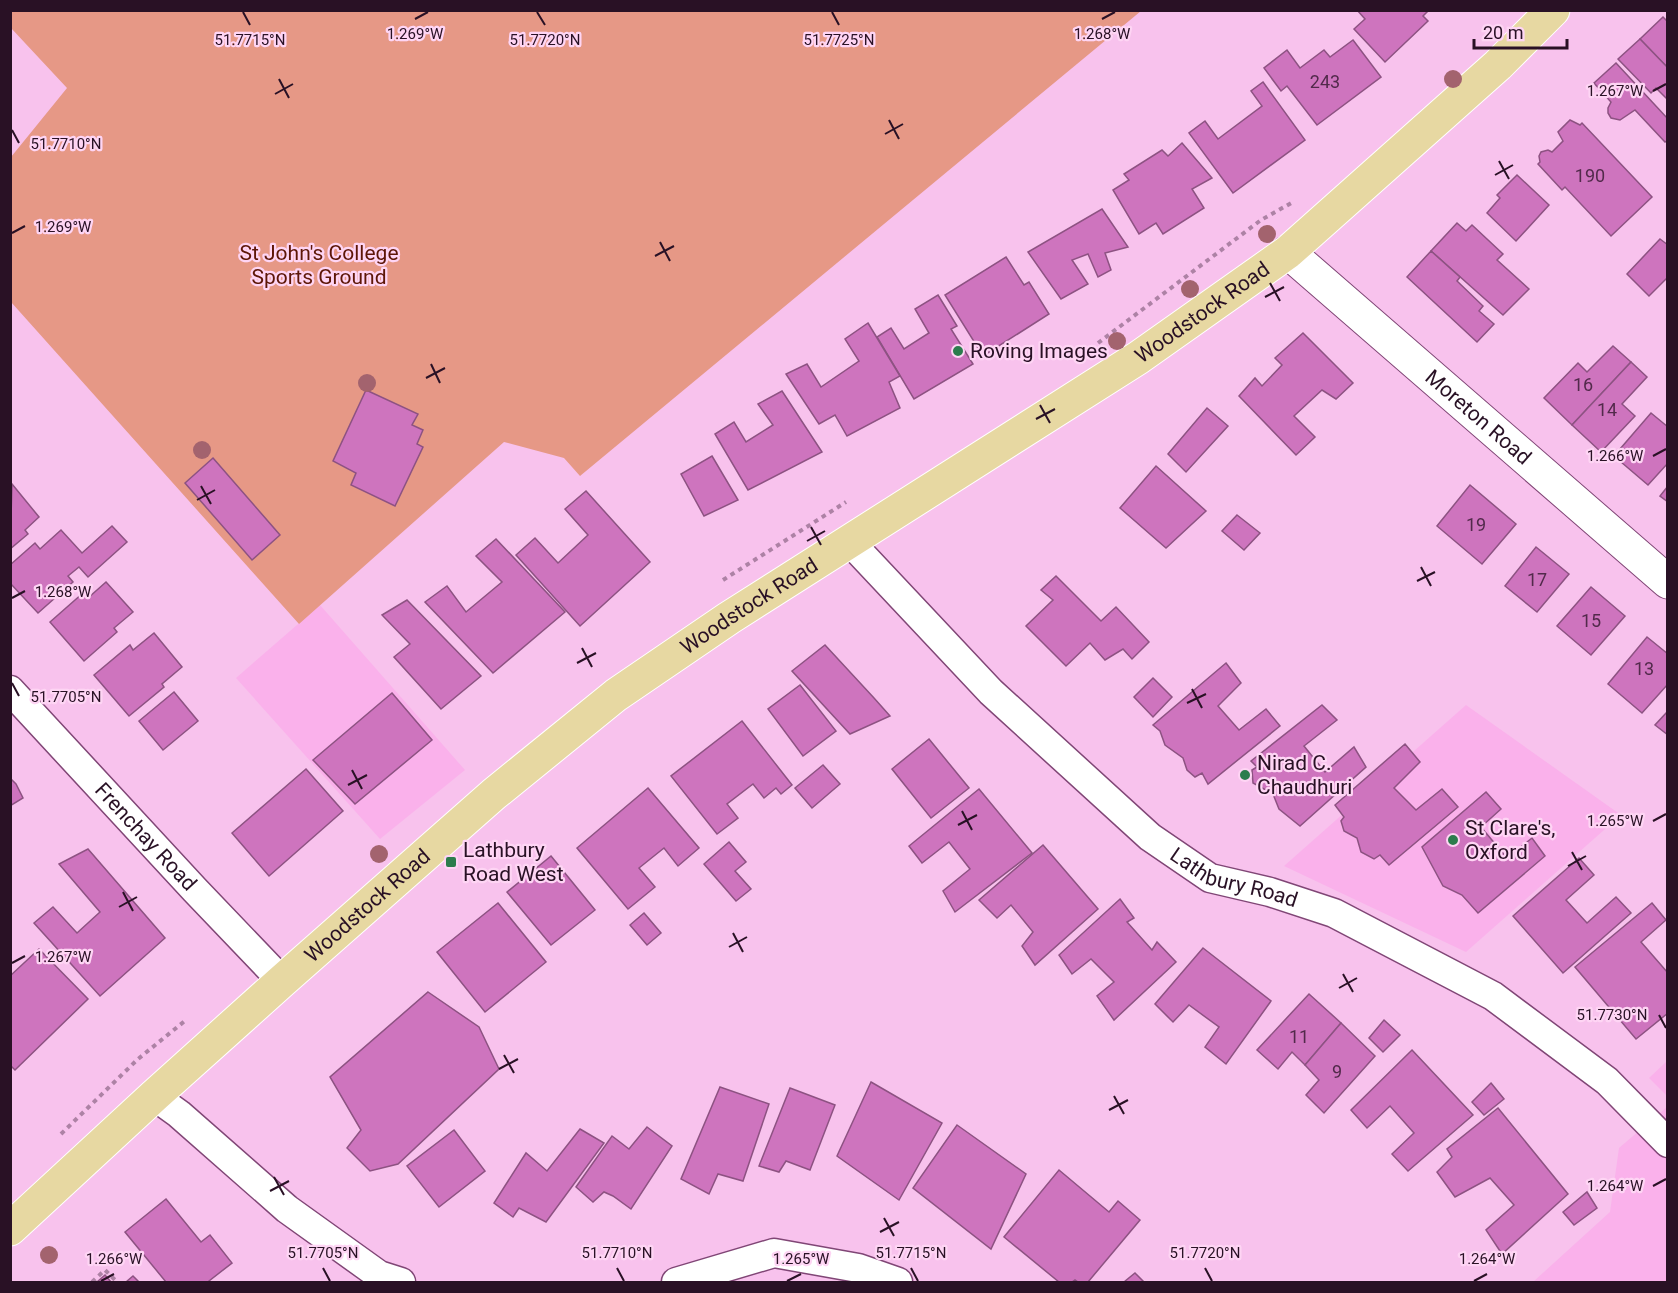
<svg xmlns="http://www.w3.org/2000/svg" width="1678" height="1293" viewBox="0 0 1678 1293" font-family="Roboto,sans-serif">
<rect width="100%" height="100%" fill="#f8c2ed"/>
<g fill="#fab1eb">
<path d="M320,605l145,165 -85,69 -144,-161z"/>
<path d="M1466,705l155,110 -155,137 -182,-86z"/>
<path d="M1667,1061v35l-18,-18z"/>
<path d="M1667,1107v175h-134l77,-70 9,-64z"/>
</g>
<path fill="#e69886" d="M11,10l1130,1 -561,465 -16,-18 -60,-16 -205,182 -288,-322v-145l56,-69 -56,-60z"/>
<g fill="#ce74be" stroke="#8d5282" stroke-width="1.5">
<path d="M1357,10h72l-6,6 5,5 -43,41 -31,-33 11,-10z"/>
<path d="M1663,17l5,5v46l-28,-29z"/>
<path d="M1640,39l28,29v32l-12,-12 -5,5 -33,-34z"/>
<path d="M1353,40l28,37 -64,48 -30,-39 -6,5 -17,-23 23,-18 13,18 24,-18 6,7z"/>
<path d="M1616,63l52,56v21l-3,2 -30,-32 -15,10 -9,-2 -3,-5v-5l3,-6 -17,-19z"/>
<path d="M1263,82l42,58 -72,53 -44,-60 16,-12 13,18 44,-33 -11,-15z"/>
<path d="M1570,120l10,5 2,-2 70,74 -41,39 -46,-49 -3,3 -24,-26 2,-2 -1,-6 2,-4 7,-2 4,2 11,-11 -5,-9z"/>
<path d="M1182,143l30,35 -20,11 12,19 -41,26 -7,-11 -17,11 -26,-44 16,-10 -5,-6 38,-24 6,6z"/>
<path d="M1517,175l32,30 -33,36 -29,-28 13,-15 -3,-3z"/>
<path d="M1102,209l26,38 -23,6 6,17 -13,7 -10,-23 -16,6 16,24 -27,15 -33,-47z"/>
<path d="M1457,223l9,8 6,-6 31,29 -6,6 32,29 -26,26 -72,-64z"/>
<path d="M1660,239l8,6v32l-19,19 -22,-22z"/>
<path d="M1431,251l29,26 -3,4 26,25 -4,5 15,13 -17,18 -70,-65z"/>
<path d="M1006,257l18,28 5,-3 20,32 -66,42 -38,-61z"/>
<path d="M938,295l19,31 -6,3 22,35 -59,35 -37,-62 14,-9 13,21 25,-16 -14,-24z"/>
<path d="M868,323l32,53 -11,6 11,26 -53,28 -12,-21 -16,9 -33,-50 21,-10 14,23 38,-26 -14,-22z"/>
<path d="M1303,333l50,50 -17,16 -14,-9 -28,26 21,21 -19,18 -57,-59 16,-18 7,8 20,-21 -7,-7z"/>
<path d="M1613,346l18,16 -59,63 -28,-27 34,-35 9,9z"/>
<path d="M1631,362l16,15 -25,27 13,12 -34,36 -29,-27z"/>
<path d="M366,390l52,24 -6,11 11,5 -6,14 6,3 -28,59 -44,-21 5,-12 -23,-12z"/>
<path d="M782,391l40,61 -74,38 -33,-56 19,-12 12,20 27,-17 -15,-21z"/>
<path d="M1207,408l21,18 -42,46 -18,-18z"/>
<path d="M1651,413l17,14v36l-20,22 -34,-29z"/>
<path d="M712,456l26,44 -34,16 -23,-42z"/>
<path d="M213,458l67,77 -28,25 -67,-77z"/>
<path d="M1156,466l50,45 -40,37 -46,-40z"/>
<path d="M12,484l27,33 -14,13 3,4 -18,15z"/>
<path d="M1470,485l46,39 -34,40 -45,-38z"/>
<path d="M1668,486v16l-8,-6z"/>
<path d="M586,491l64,71 -70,64 -64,-71 19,-17 23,25 30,-28 -23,-26z"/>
<path d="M1237,515l23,18 -16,17 -22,-19z"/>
<path d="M112,526l15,16 -39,35 -9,-10 -11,9 5,6 -35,31 -28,-30v-18l25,-22 5,6 21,-19 21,23z"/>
<path d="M496,539l69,73 -72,61 -68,-71 22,-16 19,26 36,-30 -26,-26z"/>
<path d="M1536,547l33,27 -32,38 -32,-26z"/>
<path d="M1056,576l45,45 15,-14 33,35 -17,17 -9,-10 -18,11 -15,-17 -24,23 -40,-40 27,-26 -12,-10z"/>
<path d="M106,582l27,30 -19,16 3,4 -33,29 -34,-39 33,-29 5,5z"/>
<path d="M1591,587l34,29 -34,39 -34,-29z"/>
<path d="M407,600l74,76 -40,33 -47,-52 16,-13 -28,-29z"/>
<path d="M154,633l28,34 -20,17 2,3 -35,29 -35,-41 36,-30 3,5z"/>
<path d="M1647,637l21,17v30l-26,29 -34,-29z"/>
<path d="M825,645l49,53 16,18 -40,18 -58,-63z"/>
<path d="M1226,663l15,20 -23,23 21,24 27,-21 14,17 -72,58 -6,-11 -7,4 -8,-7 -4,-12 -18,-13 -5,-14 -7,-6z"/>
<path d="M1153,678l19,19 -19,20 -19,-20z"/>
<path d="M800,685l36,46 -33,25 -35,-47z"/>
<path d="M174,692l24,29 -35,29 -24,-29z"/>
<path d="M392,693l40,47 -77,64 -42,-44z"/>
<path d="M1322,705l15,15 -33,26 21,26 29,-25 12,20 -66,59 -21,-17 -6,-15 -20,-11 -1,-13 5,-3 -6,-6z"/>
<path d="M1668,711v24l-13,-10z"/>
<path d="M742,721l50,64 -11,9 -5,-6 -12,10 -11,-14 -26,20 11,14 -21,16 -46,-58z"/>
<path d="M929,739l40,49 -38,30 -39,-49z"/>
<path d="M1405,744l15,18 -26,26 22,22 26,-21 16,18 -69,58 -9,-10 -6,4 -13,-7 -4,-14 -13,-7 -3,-10 3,-4 -9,-12z"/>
<path d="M823,765l17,19 -28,24 -17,-20z"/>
<path d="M306,769l37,42 -74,65 -37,-43z"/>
<path d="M10,778l6,6 7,14 -13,8z"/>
<path d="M648,788l51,60 -21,18 -14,-18 -25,20 16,19 -27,22 -51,-61z"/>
<path d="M979,789l53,64 -77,59 -12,-21 27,-22 -21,-27 -27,21 -13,-17z"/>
<path d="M1486,792l15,17 -20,18 26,31 25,-20 13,18 -67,57 -16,-18 -19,-9 -21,-39z"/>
<path d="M729,842l17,20 -11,9 16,18 -15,12 -32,-37z"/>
<path d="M1043,845l55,64 -63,56 -13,-19 11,-14 -22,-27 -14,13 -18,-18z"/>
<path d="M88,849l77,89 -65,58 -66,-73 19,-16 24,26 23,-21 -41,-48z"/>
<path d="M551,856l44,54 -44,35 -44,-53z"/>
<path d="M1579,858l15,17 -28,25 21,23 29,-26 15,16 -68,60 -50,-57z"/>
<path d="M1120,899l14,19 -7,4 25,28 5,-8 19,20 -62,58 -17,-24 17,-14 -23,-23 -19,15 -13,-19z"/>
<path d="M498,903l48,59 -61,50 -48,-60z"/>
<path d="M1652,903l14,17 -25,22 27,31v40l-32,26 -61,-72z"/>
<path d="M644,913l17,20 -14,12 -17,-20z"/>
<path d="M1203,948l68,53 -45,63 -21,-17 14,-20 -30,-22 -16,17 -18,-18z"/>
<path d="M39,949l49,50 -73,71 -5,-5v-89z"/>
<path d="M428,992l51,35 20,42 -101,95 -28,7 -23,-23 14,-18 -31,-53z"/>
<path d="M1309,994l32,29 -36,42 -13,-13 -14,17 -21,-19z"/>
<path d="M1384,1020l16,15 -17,17 -14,-14z"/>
<path d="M1341,1023l34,33 -51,57 -18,-18 13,-15 -14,-15z"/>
<path d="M1412,1050l61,65 -65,56 -16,-17 22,-21 -24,-27 -23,22 -16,-18z"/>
<path d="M871,1082l71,41 -43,77 -62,-44z"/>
<path d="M1491,1083l13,16 -20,16 -12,-13z"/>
<path d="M720,1087l49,17 -26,77 -25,-7 -9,20 -28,-15z"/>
<path d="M790,1088l45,17 -25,65 -24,-9 -7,11 -20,-6z"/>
<path d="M1498,1108l70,86 -66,60 -16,-24 28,-25 -24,-27 -35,19 -18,-25 15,-15 -5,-8z"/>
<path d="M957,1125l69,49 -35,75 -78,-61z"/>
<path d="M647,1127l25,19 -41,63 -18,-13 -9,-4 -11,10 -17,-15 36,-51 17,13z"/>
<path d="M580,1129l24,14 -58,79 -27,-14 -6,9 -19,-14 32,-50 21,18z"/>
<path d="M454,1130l31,41 -46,36 -32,-41z"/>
<path d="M1059,1170l50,42 9,-11 22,19 -52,62h-10l-3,-2 -3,2h-13l-55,-45z"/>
<path d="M1587,1192l10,16 -23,17 -11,-13z"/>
<path d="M166,1199l35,43 9,-7 22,28 -23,18 1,1h-44l-41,-50z"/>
<path d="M1135,1273l9,9h-20z"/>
<path d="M105,1275l6,7h-14z"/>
<path d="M133,1276l6,6h-13z"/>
</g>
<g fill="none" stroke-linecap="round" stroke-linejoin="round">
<defs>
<g id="street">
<path id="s1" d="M850,542l141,150 159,145 60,41 60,14 64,21 159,83 114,85 61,62"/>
<path id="s2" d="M10,690l185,200 87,91"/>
<path d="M154,1096l25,18 108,95 92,66 22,7"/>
<path d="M676,1282l98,-29 84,15 40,14"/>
</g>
<g id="secondary">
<path id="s3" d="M1288,252l380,330"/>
</g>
<g id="primary">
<path id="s4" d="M10,1229l144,-133 128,-115 212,-187 122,-99 113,-77 409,-260 150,-106 210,-187 55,-55"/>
</g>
</defs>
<use href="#street" stroke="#804676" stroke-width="31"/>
<use href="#secondary" stroke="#804676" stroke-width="35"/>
<use href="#primary" stroke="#fff" stroke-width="35"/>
<g stroke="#ad82a5" stroke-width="4" stroke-dasharray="4.5 4.5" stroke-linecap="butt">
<path d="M1098,343l163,-123 32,-18"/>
<path d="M723,580l123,-78"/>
<path d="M61,1134l77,-75 48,-39"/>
<path d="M92,1282l13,-12 12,12"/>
</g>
<use href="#street" stroke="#fff" stroke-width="28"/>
<use href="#secondary" stroke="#fff" stroke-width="33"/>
<use href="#primary" stroke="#e7d8a2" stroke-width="33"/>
</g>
<g fill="#a3636e">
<circle cx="1453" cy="79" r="9"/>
<circle cx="1267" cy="234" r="9"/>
<circle cx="1190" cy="289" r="9"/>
<circle cx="1117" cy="341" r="9"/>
<circle cx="367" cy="383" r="9"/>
<circle cx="202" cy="450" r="9"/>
<circle cx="379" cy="854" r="9"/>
<circle cx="49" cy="1255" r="9"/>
</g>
<path fill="none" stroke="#291125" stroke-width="2" d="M243,12l7,13M537,12l8,13M832,12l7,13M415,19l13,-7M1102,19l13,-7M279,79l10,19M1653,91l13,-7M275,94l18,-10M889,120l10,19M12,130l7,13M885,134l18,-10M1499,161l10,18M1495,175l18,-10M12,233l13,-7M660,242l10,19M655,256l19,-10M1270,283l10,18M1265,297l19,-10M431,364l9,19M426,378l19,-10M1040,405l10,18M1036,419l19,-10M1653,456l13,-7M201,486l10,18M197,500l18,-10M811,527l10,18M807,541l18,-10M1421,567l10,19M1417,581l18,-9M12,598l13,-7M582,648l10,19M577,663l19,-10M12,683l7,13M1192,689l10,19M1187,703l19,-9M352,770l10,19M348,785l19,-10M962,811l10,19M1653,821l13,-7M958,825l19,-10M1572,852l10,18M1568,866l18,-10M123,892l10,19M119,907l18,-10M733,933l10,19M729,947l18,-10M12,963l13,-7M1343,974l10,18M1339,988l18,-10M1659,1015l7,13M504,1055l10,18M499,1069l19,-10M1114,1096l10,18M1109,1110l19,-10M274,1177l10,18M1653,1186l13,-7M270,1191l19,-10M884,1218l10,18M880,1232l19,-10M323,1268l7,13M617,1268l7,13M911,1268l7,13M1205,1268l7,13M101,1281l13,-7M787,1281l14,-7M1474,1281l13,-7"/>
<g fill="#2c7c4d" stroke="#fed5f4" stroke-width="2">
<circle cx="958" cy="351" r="6"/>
<circle cx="1245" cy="775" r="6"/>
<circle cx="1453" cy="840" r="6"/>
<rect x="445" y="856" width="12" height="12" rx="3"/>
</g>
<g text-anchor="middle" stroke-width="4.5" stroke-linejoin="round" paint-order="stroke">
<g font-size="18" fill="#522a4b">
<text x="1325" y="88">243</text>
<text x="1590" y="182">190</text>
<text x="1583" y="391">16</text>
<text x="1607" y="416">14</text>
<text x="1476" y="531">19</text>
<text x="1537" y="586">17</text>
<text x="1591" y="627">15</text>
<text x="1644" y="675">13</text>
<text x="1299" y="1043">11</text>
<text x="1337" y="1078">9</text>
</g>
<g font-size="21" fill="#5d1606" stroke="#fed5f4">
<text x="319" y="260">St John's College<tspan x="319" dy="24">Sports Ground</tspan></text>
</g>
<g font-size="21" fill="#291125" stroke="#fed5f4">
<text dy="7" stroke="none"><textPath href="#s4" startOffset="1508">Woodstock Road</textPath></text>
<text dy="7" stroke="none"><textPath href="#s3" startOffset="252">Moreton Road</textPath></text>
<text dy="7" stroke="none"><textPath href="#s4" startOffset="968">Woodstock Road</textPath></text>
<text dy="7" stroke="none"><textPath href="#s2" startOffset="200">Frenchay Road</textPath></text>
<text dy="7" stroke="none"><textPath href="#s1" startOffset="516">Lathbury Road</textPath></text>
<text dy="7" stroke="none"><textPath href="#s4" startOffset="482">Woodstock Road</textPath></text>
</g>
<g font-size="21" fill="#291125" stroke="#fed5f4" text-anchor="start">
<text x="970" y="358">Roving Images</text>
<text x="1257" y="770">Nirad C.<tspan x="1257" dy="24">Chaudhuri</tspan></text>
<text x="1465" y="835">St Clare's,<tspan x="1465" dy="24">Oxford</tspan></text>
<text x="463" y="857">Lathbury<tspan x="463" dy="24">Road West</tspan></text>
</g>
</g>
<g font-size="15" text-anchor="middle" fill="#291125" stroke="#fed5f4" stroke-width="4.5" stroke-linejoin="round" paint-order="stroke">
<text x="415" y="39">1.269°W</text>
<text x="1102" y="39">1.268°W</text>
<text x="250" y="45">51.7715°N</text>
<text x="545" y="45">51.7720°N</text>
<text x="839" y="45">51.7725°N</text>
<text x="1615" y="96">1.267°W</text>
<text x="66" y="149">51.7710°N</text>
<text x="63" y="232">1.269°W</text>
<text x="1615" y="461">1.266°W</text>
<text x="63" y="597">1.268°W</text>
<text x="66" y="702">51.7705°N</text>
<text x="1615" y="826">1.265°W</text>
<text x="63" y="962">1.267°W</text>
<text x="1612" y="1020">51.7730°N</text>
<text x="1615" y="1191">1.264°W</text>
<text x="323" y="1258">51.7705°N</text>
<text x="617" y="1258">51.7710°N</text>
<text x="911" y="1258">51.7715°N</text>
<text x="1205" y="1258">51.7720°N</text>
<text x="114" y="1264">1.266°W</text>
<text x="801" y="1264">1.265°W</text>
<text x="1487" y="1264">1.264°W</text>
</g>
<rect width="1678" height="1293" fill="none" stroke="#291125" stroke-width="24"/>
<path d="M1474 39v9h93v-9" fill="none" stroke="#291125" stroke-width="3"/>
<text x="1483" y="39" font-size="18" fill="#291125" stroke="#fed5f4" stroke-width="4.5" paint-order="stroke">20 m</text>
</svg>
